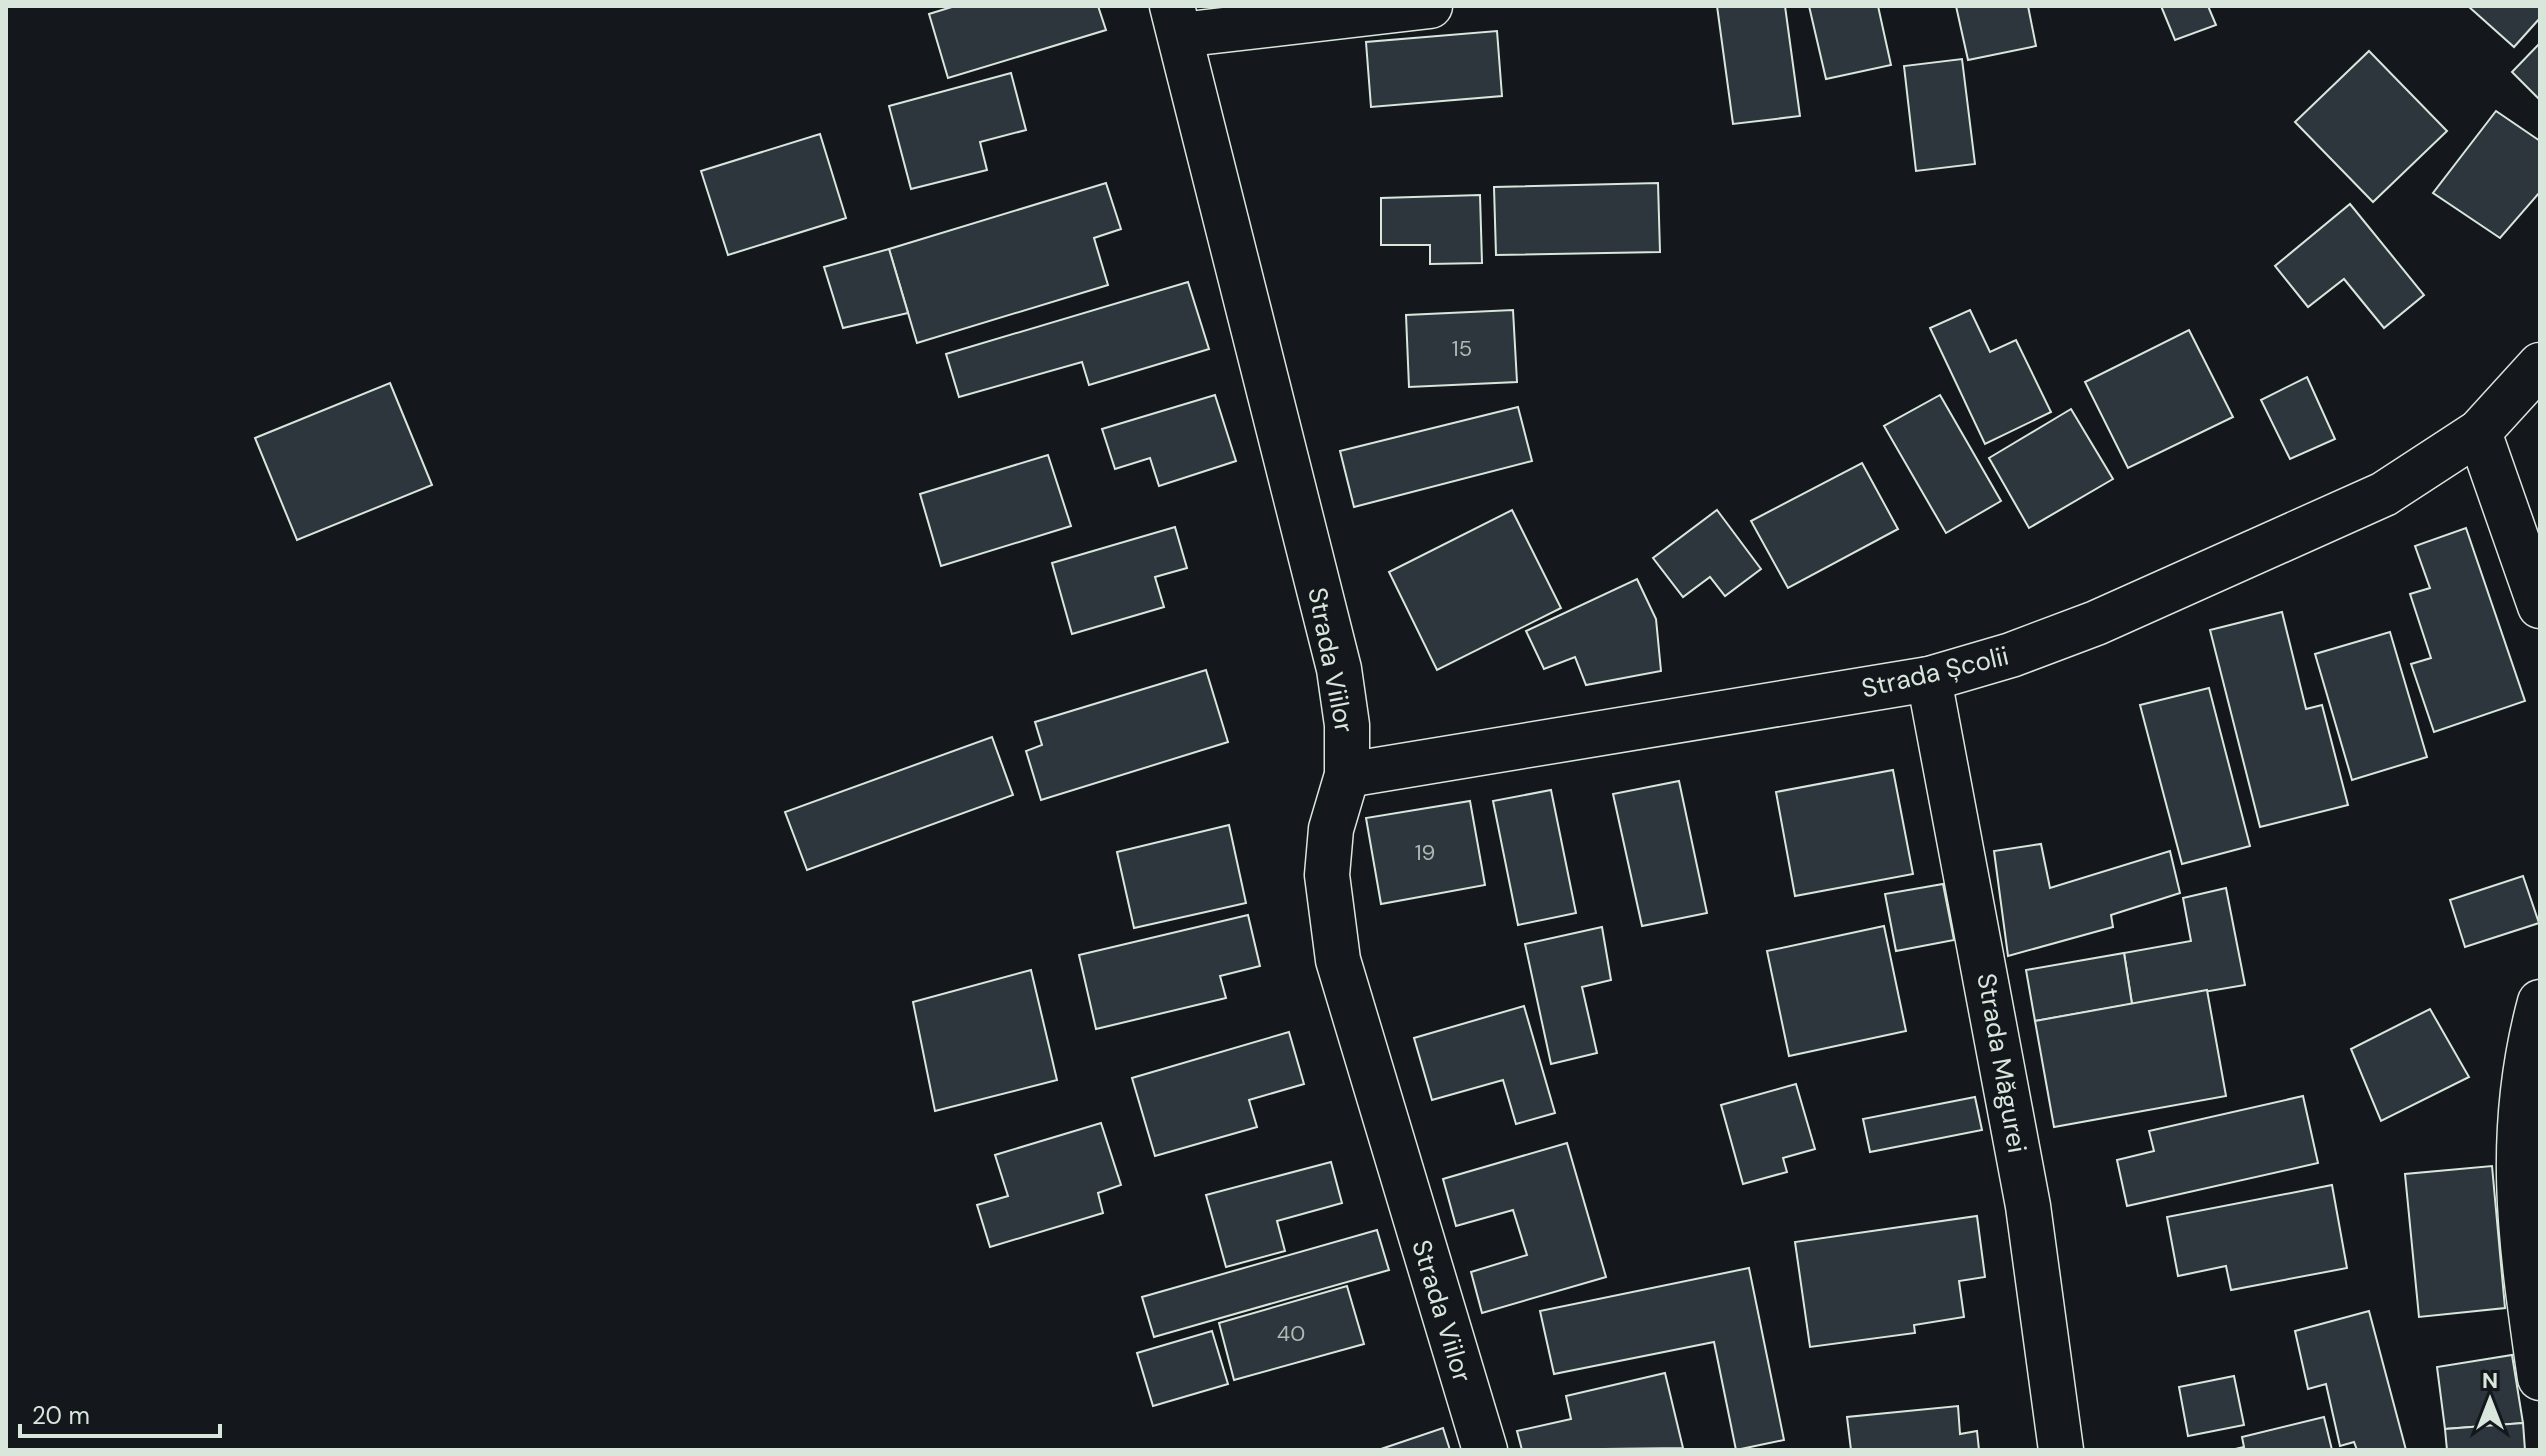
<svg xmlns="http://www.w3.org/2000/svg" width="2546" height="1456" viewBox="0 0 2546 1456" font-family="'DM Sans',sans-serif">
<rect width="100%" height="100%" fill="#14181c"/>
<g fill="#2c363c" stroke="#d8e6dc" stroke-width="2">
<path d="M955,6h143l8,24 -158,48 -19,-64z"/>
<path d="M1717,6h68l15,110 -67,8z"/>
<path d="M1809,6h69l13,59 -65,14z"/>
<path d="M1956,6h72l8,40 -68,14z"/>
<path d="M2161,6h47l8,19 -41,15z"/>
<path d="M2468,6h72v12l-26,29z"/>
<path d="M1497,31l5,65 -131,11 -5,-65z"/>
<path d="M2540,43v57l-28,-28z"/>
<path d="M2369,51l78,80 -74,71 -78,-80z"/>
<path d="M1962,59l13,105 -59,7 -12,-105z"/>
<path d="M1011,73l15,57 -46,12 7,28 -76,19 -22,-83z"/>
<path d="M2496,111l44,30v51l-40,46 -67,-45z"/>
<path d="M820,134l26,84 -118,37 -27,-84z"/>
<path d="M1106,183l15,46 -27,9 14,47 -191,58 -28,-94z"/>
<path d="M1658,183l2,69 -164,3 -2,-68z"/>
<path d="M1480,195l2,68 -52,1v-19h-49v-47z"/>
<path d="M2350,204l74,91 -40,33 -40,-49 -36,28 -33,-41z"/>
<path d="M889,249l19,64 -65,15 -19,-61z"/>
<path d="M1188,282l21,67 -120,36 -7,-23 -123,35 -13,-43z"/>
<path d="M1513,310l4,72 -108,5 -3,-72z"/>
<path d="M1970,310l20,42 26,-12 35,72 -66,32 -55,-116z"/>
<path d="M2189,330l44,87 -105,51 -43,-86z"/>
<path d="M2307,377l28,62 -45,20 -29,-59z"/>
<path d="M390,383l42,102 -135,55 -42,-102z"/>
<path d="M1215,395l21,66 -77,25 -9,-28 -35,11 -13,-40z"/>
<path d="M1940,395l61,106 -55,32 -62,-107z"/>
<path d="M1518,407l14,54 -178,46 -14,-56z"/>
<path d="M2071,409l42,70 -84,49 -40,-70z"/>
<path d="M1048,455l23,71 -130,40 -21,-72z"/>
<path d="M1862,463l36,66 -110,59 -37,-67z"/>
<path d="M1512,510l49,98 -124,62 -48,-98z"/>
<path d="M1717,510l44,59 -36,27 -15,-19 -27,20 -30,-39z"/>
<path d="M1175,527l12,41 -32,9 9,30 -92,27 -20,-71z"/>
<path d="M2466,528l59,173 -91,31 -23,-68 20,-6 -21,-64 20,-6 -15,-42z"/>
<path d="M1637,579l19,40 5,52 -75,14 -11,-28 -31,12 -18,-38z"/>
<path d="M2282,612l24,97 16,-4 26,100 -88,22 -50,-197z"/>
<path d="M2390,632l37,125 -75,23 -37,-126z"/>
<path d="M1206,670l22,72 -187,58 -15,-49 16,-6 -7,-23z"/>
<path d="M2209,688l41,158 -68,18 -42,-159z"/>
<path d="M992,737l21,58 -206,75 -22,-58z"/>
<path d="M1893,770l20,104 -118,22 -19,-104z"/>
<path d="M1679,781l28,132 -65,13 -29,-132z"/>
<path d="M1551,790l25,123 -58,12 -25,-124z"/>
<path d="M1470,801l15,84 -104,19 -15,-86z"/>
<path d="M1229,825l17,78 -112,25 -17,-76z"/>
<path d="M2041,844l9,44 120,-37 10,42 -69,22 2,12 -105,29 -14,-105z"/>
<path d="M2523,876l16,47 -74,24 -15,-47z"/>
<path d="M1943,884l11,56 -58,11 -11,-57z"/>
<path d="M2226,888l19,97 -113,19 -8,-51 67,-12 -8,-43z"/>
<path d="M1248,915l12,51 -40,10 6,22 -130,31 -17,-74z"/>
<path d="M1884,926l22,105 -117,25 -22,-105z"/>
<path d="M1602,927l9,53 -29,7 15,66 -46,11 -26,-120z"/>
<path d="M2124,953l8,51 -97,17 -9,-51z"/>
<path d="M1031,970l26,110 -122,31 -22,-109z"/>
<path d="M2207,990l19,106 -172,31 -19,-106z"/>
<path d="M1524,1006l31,107 -39,11 -13,-44 -71,20 -18,-62z"/>
<path d="M2430,1009l39,68 -88,44 -30,-72z"/>
<path d="M1289,1032l15,52 -55,16 8,27 -102,29 -23,-78z"/>
<path d="M1796,1084l19,65 -32,9 4,14 -44,12 -22,-79z"/>
<path d="M2303,1096l15,67 -191,43 -10,-46 37,-9 -5,-20z"/>
<path d="M1975,1097l7,33 -112,22 -7,-33z"/>
<path d="M1101,1123l20,62 -23,8 5,20 -113,34 -13,-42 31,-9 -13,-41z"/>
<path d="M1567,1143l39,134 -124,36 -11,-41 56,-17 -14,-45 -57,16 -13,-47z"/>
<path d="M1331,1162l11,41 -65,18 8,30 -59,16 -20,-72z"/>
<path d="M2492,1166l13,142 -86,9 -14,-143z"/>
<path d="M2332,1185l15,83 -116,22 -5,-24 -48,10 -11,-59z"/>
<path d="M1977,1216l8,61 -26,4 5,36 -50,8 1,8 -105,14 -15,-105z"/>
<path d="M1377,1230l12,40 -235,67 -12,-40z"/>
<path d="M1749,1268l35,172 -48,10 -22,-108 -160,32 -14,-63z"/>
<path d="M1347,1286l17,58 -130,36 -15,-57z"/>
<path d="M2369,1311l37,139h-49l-3,-8 -14,4 -14,-62 -18,5 -13,-58z"/>
<path d="M1212,1331l16,53 -75,22 -16,-53z"/>
<path d="M2512,1355l11,68 -78,6 -8,-62z"/>
<path d="M1665,1373l18,75 -161,2 -5,-19 54,-12 -5,-23z"/>
<path d="M2234,1376l10,49 -56,11 -9,-49z"/>
<path d="M1958,1406l2,28 17,-3 2,19h-128l-4,-33z"/>
<path d="M2324,1417l8,33h-101l13,-3 -2,-10z"/>
<path d="M2523,1423l2,27h-78l-2,-21z"/>
<path d="M1443,1428l7,22h-72z"/>
</g>
<g fill="none" stroke-linecap="round" stroke-linejoin="round">
<defs>
<g id="street">
<path d="M1172,6l167,663 8,56v50l-16,54 -4,46 11,85 147,490"/>
<path d="M1180,35l250,-29"/>
<path d="M2479,432l61,174"/>
<path d="M1929,679l99,527 33,244"/>
<path d="M1347,775l582,-96 82,-24 85,-32 288,-129 95,-62 61,-67"/>
<path d="M2540,1002c-36,133 -19,242 0,376"/>
</g>
</defs>
<use href="#street" stroke="#d8e6dc" stroke-width="47"/>
<use href="#street" stroke="#14181c" stroke-width="44"/>
</g>
<g text-anchor="middle" stroke-width="6" stroke-linejoin="round" paint-order="stroke">
<g font-size="22" fill="#adbab4">
<text x="1462" y="356">15</text>
<text x="1425" y="860">19</text>
<text x="1291" y="1341">40</text>
</g>
<g font-size="26" fill="#d8e6dc" stroke="#14181c">
<text transform="translate(1331 660) rotate(79)" y="9">Strada Viilor</text>
<text transform="translate(1935 672) rotate(-13)" y="9">Strada Școlii</text>
<text transform="translate(2002 1063) rotate(80)" y="9">Strada Măgurei</text>
<text transform="translate(1442 1311) rotate(73)" y="9">Strada Viilor</text>
</g>
</g>
<rect width="2546" height="1456" fill="none" stroke="#d8e6dc" stroke-width="16"/>
<g transform="translate(2490 1400)" stroke="#14181c" stroke-width="6" paint-order="stroke">
<path d="M0-6L14 30L0 20L-14 30Z" fill="#d8e6dc"/>
<text y="-12" font-size="22" font-weight="bold" text-anchor="middle" fill="#d8e6dc">N</text>
</g>
<path d="M20 1424v12h200v-12" fill="none" stroke="#d8e6dc" stroke-width="4"/>
<text x="32" y="1424" font-size="24" fill="#d8e6dc" stroke="#14181c" stroke-width="6" paint-order="stroke">20 m</text>
</svg>
